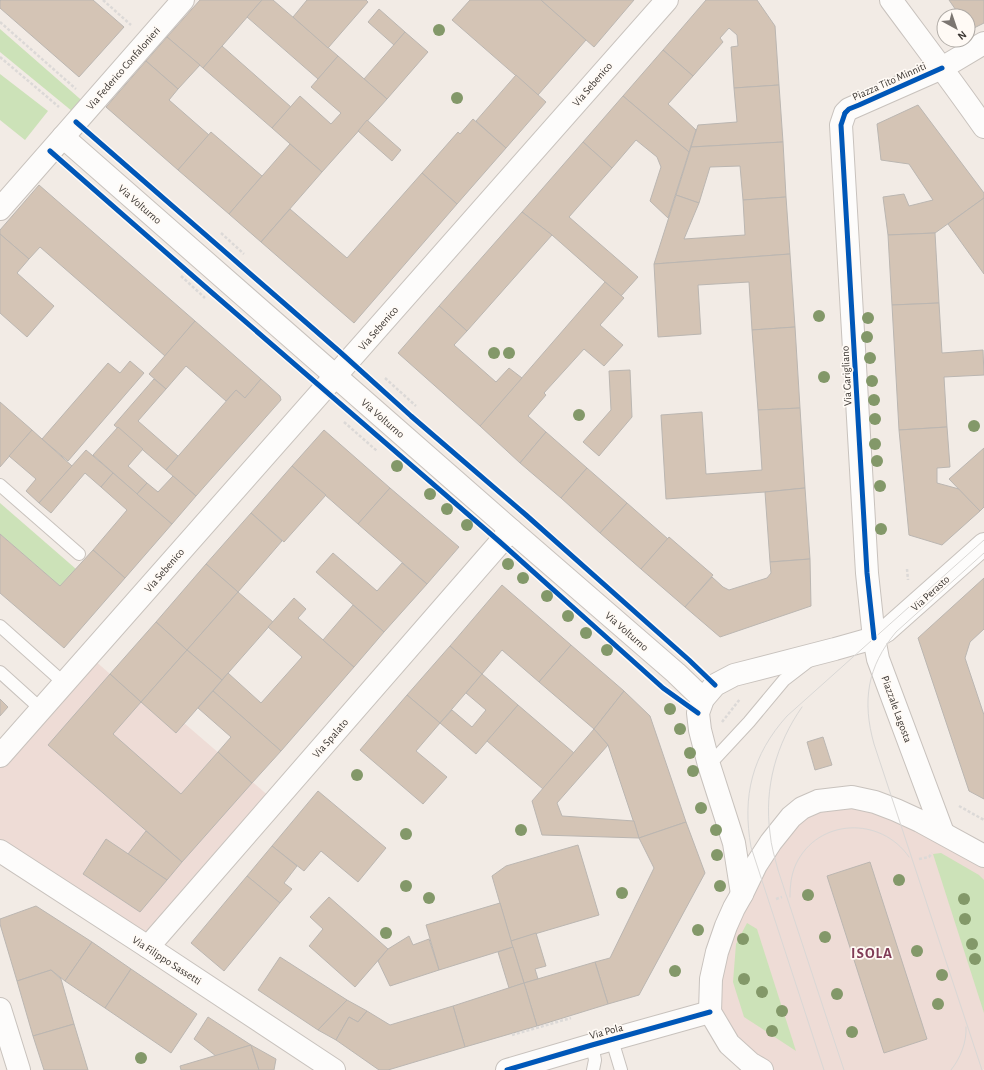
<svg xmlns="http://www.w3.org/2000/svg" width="984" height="1070" viewBox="0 0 984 1070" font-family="'Alegreya Sans',sans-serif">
<rect width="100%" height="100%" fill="#f2ebe5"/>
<g fill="#eedcd6">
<path d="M93,659l83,73 8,-9 87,75 -123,142 -148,-96v-81z"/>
<path d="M856,804l128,57v208l-1,1h-211l-36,-28 -20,-41 4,-35 42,-101 47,-53z"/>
</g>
<g fill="#cce2b8">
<path d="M0,29l87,76 -9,11 -78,-64z"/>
<path d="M0,74l48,37 -23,29 -25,-20z"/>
<path d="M0,503l76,66 -16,17 -60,-52z"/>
<path d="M941,853l38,22 5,5v133l-51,-159z"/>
<path d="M747,923l10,6 39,122 -52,-34 -11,-35 3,-38z"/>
</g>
<g fill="#d4c4b5" stroke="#bbb6b1">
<path d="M1,0h92l31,27 -45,50 -79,-69v-7z"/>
<path d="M200,0h62l-59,68 -36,-31z"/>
<path d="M262,0h11l65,56 -20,23 -71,-62z"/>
<path d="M307,0h59l2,2 -40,46 -35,-31z"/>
<path d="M470,0h71l45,40 -48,55 -86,-75z"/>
<path d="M541,0h93l-40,47z"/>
<path d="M706,0h51l18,26 4,59 -45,3 -3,-41 7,-1 -1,-11 -8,-7 -9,10 3,4 -30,34 -30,-26z"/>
<path d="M949,0h35v23l-14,7 -2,-2v-12h-8z"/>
<path d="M379,9l26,23 -11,13 -26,-23z"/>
<path d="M405,32l23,20 -41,47 -23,-20z"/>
<path d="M167,37l33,28 -22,24 -32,-28z"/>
<path d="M222,46l69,61 -19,21 -69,-60z"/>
<path d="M663,50l30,26 -25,28 28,26 -7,22 -66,-56z"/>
<path d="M338,56l49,43 -65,73 -50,-44 28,-32 31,28 10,-11 -30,-26z"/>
<path d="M146,61l32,28 -9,11 40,35 -31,35 -72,-63z"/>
<path d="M516,75l30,27 -40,46 -30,-27z"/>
<path d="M779,85l4,57 -92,5 7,-22 39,-3 -3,-34z"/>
<path d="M623,96l66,56 -21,66 -18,-17 11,-34 -4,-10 -21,-17 -24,28 -29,-26z"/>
<path d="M918,105l66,88v5l-49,35 -47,2 -5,-38 21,-3 5,12 24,-6 -24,-36 -28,-4 -4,-36z"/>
<path d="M473,119l33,29 -49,56 -35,-31 36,-41 2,2z"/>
<path d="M367,120l34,30 -9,11 -34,-30z"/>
<path d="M211,132l51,44 -33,38 -51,-44z"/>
<path d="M583,142l29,26 -43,49 69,60 -17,19 -69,-61 -30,-23z"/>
<path d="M783,142l3,55 -43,3 -3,-34 -30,1 -11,36 -23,-8 15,-48z"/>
<path d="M290,144l32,28 -61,70 -32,-28z"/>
<path d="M422,173l35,31 -103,119 -93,-81 29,-33 57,49z"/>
<path d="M39,185l156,136 -30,35 -125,-109 -11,12 -29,-25v-4z"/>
<path d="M676,195l23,8 -15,36 61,-4 -2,-35 43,-3 4,57 -136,10z"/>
<path d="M984,198v76l-36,-50z"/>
<path d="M522,212l30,23 -85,96 -28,-25z"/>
<path d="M935,233l4,70 -47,2 -4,-70z"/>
<path d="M0,234l29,25 -12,14 37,33 -27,31 -27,-24z"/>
<path d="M790,254l5,73 -43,3 -3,-48 -51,3 3,49 -43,3 -4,-73z"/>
<path d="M605,282l19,16 -24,27 23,20 -19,21 -20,-17 -40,44 2,2 -18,21 18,16 -26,31 -40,-37z"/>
<path d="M939,303l3,50 41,-3 1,25 -40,2 3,50 -48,3 -7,-125z"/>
<path d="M439,306l28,25 -13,14 42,37 13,-14 13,10 -42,48 -82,-73z"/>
<path d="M195,321l66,58 -16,19 -9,-8 -10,11 -40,-35 -20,23 -17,-15z"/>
<path d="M795,327l5,81 -42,2 -6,-80z"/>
<path d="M130,361l14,12 -76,88 -26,-22 66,-76 12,10z"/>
<path d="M630,370l2,47 -33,39 -16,-14 28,-32 -2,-39z"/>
<path d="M154,379l12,10 -28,32 40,35 -12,14 -52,-45z"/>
<path d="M261,379l19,17 1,4 -85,96 -30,-26 70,-80 9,8z"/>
<path d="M0,402l32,28 -32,37z"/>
<path d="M800,408l5,80 -40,4 -99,7 -5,-84 41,-3 4,62 56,-4 -4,-60z"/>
<path d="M118,427l25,22 -15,17 19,17 -10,11 -44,-39z"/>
<path d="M947,427l3,40 -13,1v15l22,6 21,22 -38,34 -33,-10 -10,-105z"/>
<path d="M32,430l40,36 -33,37 -13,-12 10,-12 -27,-23z"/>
<path d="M324,430l66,58 -32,36 -66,-58z"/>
<path d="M546,432l41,36 -26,30 -41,-35z"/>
<path d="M984,448v59l-4,4 -31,-32z"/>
<path d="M86,450l27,23 -12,14 -16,-14 -34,40 -12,-10z"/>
<path d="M292,466l34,29 -42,47 -33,-29z"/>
<path d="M587,468l40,35 -27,30 -39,-35z"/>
<path d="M113,473l59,51 -47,54 -32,-28 34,-40 -26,-23z"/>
<path d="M173,476l23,20 -24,28 -35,-30 10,-11 11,9z"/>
<path d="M390,488l69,59 -32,37 -69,-60z"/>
<path d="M805,488l5,71 -40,3 -5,-70z"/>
<path d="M627,503l41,36 -27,30 -41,-36z"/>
<path d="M251,513l31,28 -44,51 -32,-28z"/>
<path d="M0,534l60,52 33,-36 32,28 -61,70 -64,-55z"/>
<path d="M669,537l44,38 -28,32 -44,-38z"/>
<path d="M333,553l44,38 25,-28 25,21 -43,48 -68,-60z"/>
<path d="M810,559l1,47 -91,31 -35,-30 27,-30 11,10 6,3 38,-12 4,-5 -1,-11z"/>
<path d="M206,564l32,28 -51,58 -31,-28z"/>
<path d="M984,578v51l-14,13 -5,16 19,57v84l-15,-8 -51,-153z"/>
<path d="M502,585l69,60 -32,37 -37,-32 -20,24 -32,-28z"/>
<path d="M238,592l35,30 -51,58 -35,-30z"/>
<path d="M294,598l12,11 -8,9 56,49 -73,84 -68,-60 15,-18 33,30 41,-46 -34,-30z"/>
<path d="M353,605l31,27 -30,35 -31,-27z"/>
<path d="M156,622l31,28 -46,52 -31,-28z"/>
<path d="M571,645l53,46 -30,38 -55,-47z"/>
<path d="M450,646l32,28 -42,49 -33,-28z"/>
<path d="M187,650l35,30 -46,53 -35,-31z"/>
<path d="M110,674l31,28 -28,32 68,60 37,-42 34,31 -70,79 -134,-117z"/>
<path d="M482,674l36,31 -42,49 -36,-31 12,-13 20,17 14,-17 -20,-17z"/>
<path d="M213,691l68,60 -29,32 -34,-31 13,-15 -33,-29z"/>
<path d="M624,691l26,25 36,106 -47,16 -31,-93 -14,-16z"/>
<path d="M407,695l33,28 -24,28 31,26 -24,27 -63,-54z"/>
<path d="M0,699l8,8 -8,9z"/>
<path d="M518,705l56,48 -31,36 -56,-48z"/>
<path d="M594,729l14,16 -51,58 5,13 72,5 5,17 -97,-3 -10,-34z"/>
<path d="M823,737l9,28 -17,5 -8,-28z"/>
<path d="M318,791l68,57 -28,34 -37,-31 -17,20 -32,-25z"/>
<path d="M686,822l19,51 -66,122 -31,9 -13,-42 15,-4 44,-90 -15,-30z"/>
<path d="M146,831l36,31 -15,18 -39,-26z"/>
<path d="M106,839l61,41 -27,32 -57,-38z"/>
<path d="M578,845l21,70 -88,26 -19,-65 14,-10z"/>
<path d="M272,846l25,20 -13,17 8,6 -12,14 -33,-27z"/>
<path d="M870,862l57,177 -43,14 -57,-177z"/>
<path d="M247,876l33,27 -56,68 -33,-28z"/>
<path d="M329,897l59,52 -33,38 -46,-41 14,-17 -13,-12z"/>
<path d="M500,903l13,44 -74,23 -13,-45z"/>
<path d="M36,906l56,36 -27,39 -14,-11 -34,11 -17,-57v-5z"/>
<path d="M536,933l10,33 -11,3 3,10 -14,4 -13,-42z"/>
<path d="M409,936l4,9 16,-6 10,31 -49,16 -12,-25 10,-12z"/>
<path d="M92,942l39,27 -26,39 -40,-27z"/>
<path d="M513,947l11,36 -15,5 -11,-36z"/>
<path d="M280,957l67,43 -29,30 -60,-40z"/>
<path d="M595,962l13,42 -71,22 -13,-43z"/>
<path d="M131,969l66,45 -26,39 -66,-45z"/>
<path d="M51,970l10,9 13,45 -41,12 -16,-55z"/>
<path d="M524,983l13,43 -72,21 -12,-41z"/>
<path d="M347,1000l20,11 -9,11 -9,-5 -13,23 -18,-10z"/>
<path d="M453,1006l12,41 -77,23h-9l-43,-30 13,-23 9,5 9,-11 23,14z"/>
<path d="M208,1017l43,28 -35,11 -22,-17z"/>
<path d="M74,1024l14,46h-44l-11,-34z"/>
<path d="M251,1045l8,25h-78l-1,-4z"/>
<path d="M251,1045l25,14 -2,11h-15z"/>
</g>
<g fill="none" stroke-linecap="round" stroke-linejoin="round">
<defs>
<g id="lane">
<path d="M0,485l79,69"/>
<path d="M0,626l64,57"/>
<path d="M0,672l41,37"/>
<path d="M709,765l40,-43 35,-42 26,-20"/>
<path d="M612,1040l9,30"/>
<path d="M592,1045l3,15 -2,10"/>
</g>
<g id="street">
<path d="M891,0c31,42 63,84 93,127"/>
<path d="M63,137l448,393 165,143 27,26"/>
<path d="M0,209l183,-209"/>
<path d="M0,756l667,-756"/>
<path d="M943,833l-65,-174 -4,-21 -7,-65 -26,-448 4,-12 4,-4 93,-41 42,-25"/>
<path d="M0,851l148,96 186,123"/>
<path d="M742,894l-8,-51 -25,-78 -9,-35 -2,-17 5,-14 12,-14 19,-10 101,-26 39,-11 12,-7 98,-87"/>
<path d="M148,947l363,-417"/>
<path d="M0,1009l19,61"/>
</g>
<g id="secondary">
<path d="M507,1070l85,-25 118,-33"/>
<path d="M762,1070l-12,-7 -21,-19 -19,-32 1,-33 6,-27 9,-26 8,-18 8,-14 14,-29 15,-23 20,-25 11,-9 16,-7 34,-4 23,5 21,8 24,11 64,35"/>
</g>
</defs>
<use href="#lane" stroke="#c8c2bd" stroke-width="14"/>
<use href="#street" stroke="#c8c2bd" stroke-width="24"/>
<use href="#secondary" stroke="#c8c2bd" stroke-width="24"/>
<g stroke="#dcd9d7" stroke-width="2.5" stroke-dasharray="3 2" stroke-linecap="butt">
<path d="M103,0l28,25"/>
<path d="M0,22l76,67"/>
<path d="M0,57l59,50"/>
<path d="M221,233l23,21"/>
<path d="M181,276l24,22"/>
<path d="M385,378l31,28"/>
<path d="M344,422l33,29"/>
<path d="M907,569l1,11"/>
<path d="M722,722l18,-23"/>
<path d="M959,806l25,14"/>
<path d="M919,859l10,-2 3,-4"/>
<path d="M776,899l6,-2"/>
<path d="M512,1035l59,-17"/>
</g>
<use href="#lane" stroke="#fdfcfb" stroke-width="12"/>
<use href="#street" stroke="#fdfcfb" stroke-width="22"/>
<use href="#secondary" stroke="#fdfcfb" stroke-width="22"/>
<g stroke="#d9d7d5" stroke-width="1">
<path d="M802,707c-26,37 -38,81 -32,126 1,13 5,25 8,37l51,155 15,45"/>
<path d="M790,897c0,-11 1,-22 6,-33 22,-46 85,-48 113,-7"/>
<path d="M824,1070l-73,-223c-9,-51 1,-92 36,-131l197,-176"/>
<path d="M951,1070c9,-11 16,-28 15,-43"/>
<path d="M982,1070l-108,-326c-12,-43 -7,-77 22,-112l88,-79"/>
</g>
<defs>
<g id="cycleway">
<path d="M845,113l-4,12 26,448 7,65"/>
<path d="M845,113l4,-4 10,-4 83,-37"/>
<path d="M76,122l264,230 71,64 115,99 163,145 26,25"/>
<path d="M50,151l160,140 290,251 163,146 35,25"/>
<path d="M507,1070l85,-25 118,-33"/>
</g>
</defs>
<use href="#cycleway" stroke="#fffaf5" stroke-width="8"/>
<use href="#cycleway" stroke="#0057b8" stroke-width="5"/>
</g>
<g fill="#839869">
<circle cx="439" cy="30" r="6"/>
<circle cx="457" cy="98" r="6"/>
<circle cx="819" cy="316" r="6"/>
<circle cx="868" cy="318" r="6"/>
<circle cx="867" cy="337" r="6"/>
<circle cx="494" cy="353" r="6"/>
<circle cx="509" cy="353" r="6"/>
<circle cx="870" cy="358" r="6"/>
<circle cx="824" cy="377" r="6"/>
<circle cx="872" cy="381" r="6"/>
<circle cx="874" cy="400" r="6"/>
<circle cx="579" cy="415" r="6"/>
<circle cx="875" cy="419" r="6"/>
<circle cx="974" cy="426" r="6"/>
<circle cx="875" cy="444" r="6"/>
<circle cx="877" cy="461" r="6"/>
<circle cx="397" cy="466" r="6"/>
<circle cx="880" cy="486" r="6"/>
<circle cx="430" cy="494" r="6"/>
<circle cx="447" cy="509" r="6"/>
<circle cx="467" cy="525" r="6"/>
<circle cx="881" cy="529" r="6"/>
<circle cx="508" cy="564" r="6"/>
<circle cx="523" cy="578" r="6"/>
<circle cx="547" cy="596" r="6"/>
<circle cx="568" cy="616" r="6"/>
<circle cx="586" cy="633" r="6"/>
<circle cx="607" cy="650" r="6"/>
<circle cx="670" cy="709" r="6"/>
<circle cx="680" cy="729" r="6"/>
<circle cx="690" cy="753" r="6"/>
<circle cx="693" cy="771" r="6"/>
<circle cx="357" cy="775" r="6"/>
<circle cx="701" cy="808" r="6"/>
<circle cx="521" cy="830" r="6"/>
<circle cx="716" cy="830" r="6"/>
<circle cx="406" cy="834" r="6"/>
<circle cx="717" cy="855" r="6"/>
<circle cx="899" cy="880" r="6"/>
<circle cx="406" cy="886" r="6"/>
<circle cx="720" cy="886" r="6"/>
<circle cx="622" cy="893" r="6"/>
<circle cx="808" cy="895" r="6"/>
<circle cx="429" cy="898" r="6"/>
<circle cx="964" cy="899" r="6"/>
<circle cx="965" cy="919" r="6"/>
<circle cx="698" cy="930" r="6"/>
<circle cx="386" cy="933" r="6"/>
<circle cx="825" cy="937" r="6"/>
<circle cx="743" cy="939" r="6"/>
<circle cx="972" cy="944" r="6"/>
<circle cx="917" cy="951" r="6"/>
<circle cx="975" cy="959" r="6"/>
<circle cx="675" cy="971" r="6"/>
<circle cx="942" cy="975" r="6"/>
<circle cx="744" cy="979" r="6"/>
<circle cx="762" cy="992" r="6"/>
<circle cx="837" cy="994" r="6"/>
<circle cx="938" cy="1004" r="6"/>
<circle cx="782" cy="1011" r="6"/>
<circle cx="772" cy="1031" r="6"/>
<circle cx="852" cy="1032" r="6"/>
<circle cx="141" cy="1058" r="6"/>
</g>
<g text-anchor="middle" stroke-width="3.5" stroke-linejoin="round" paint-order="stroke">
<g font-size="11" fill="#3c3733" stroke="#fffaf5">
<text transform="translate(123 68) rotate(-49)" y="4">Via Federico Confalonieri</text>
<text transform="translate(889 81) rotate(-24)" y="4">Piazza Tito Minniti</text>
<text transform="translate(592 84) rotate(-49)" y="4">Via Sebenico</text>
<text transform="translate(140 204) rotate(41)" y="4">Via Volturno</text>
<text transform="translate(378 328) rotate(-49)" y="4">Via Sebenico</text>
<text transform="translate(846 376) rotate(-93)" y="4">Via Garigliano</text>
<text transform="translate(383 418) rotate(41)" y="4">Via Volturno</text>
<text transform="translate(164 570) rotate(-49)" y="4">Via Sebenico</text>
<text transform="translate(930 593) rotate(-42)" y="4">Via Perasto</text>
<text transform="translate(627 631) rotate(41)" y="4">Via Volturno</text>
<text transform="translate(897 709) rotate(70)" y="4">Piazzale Lagosta</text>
<text transform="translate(330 738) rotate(-49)" y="4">Via Spalato</text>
<text transform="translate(167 960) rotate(33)" y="4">Via Filippo Sassetti</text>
<text transform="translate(606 1031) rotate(-15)" y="4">Via Pola</text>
</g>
<g font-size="15" font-weight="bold" letter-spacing="1" fill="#803c56" stroke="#fffaf5">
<text x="872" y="958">ISOLA</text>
</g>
</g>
<g transform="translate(956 28) rotate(140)"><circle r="19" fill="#fffaf5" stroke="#b1aca7"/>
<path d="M0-3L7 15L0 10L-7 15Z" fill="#7c7671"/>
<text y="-6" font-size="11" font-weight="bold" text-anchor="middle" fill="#3c3733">N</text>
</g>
</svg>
